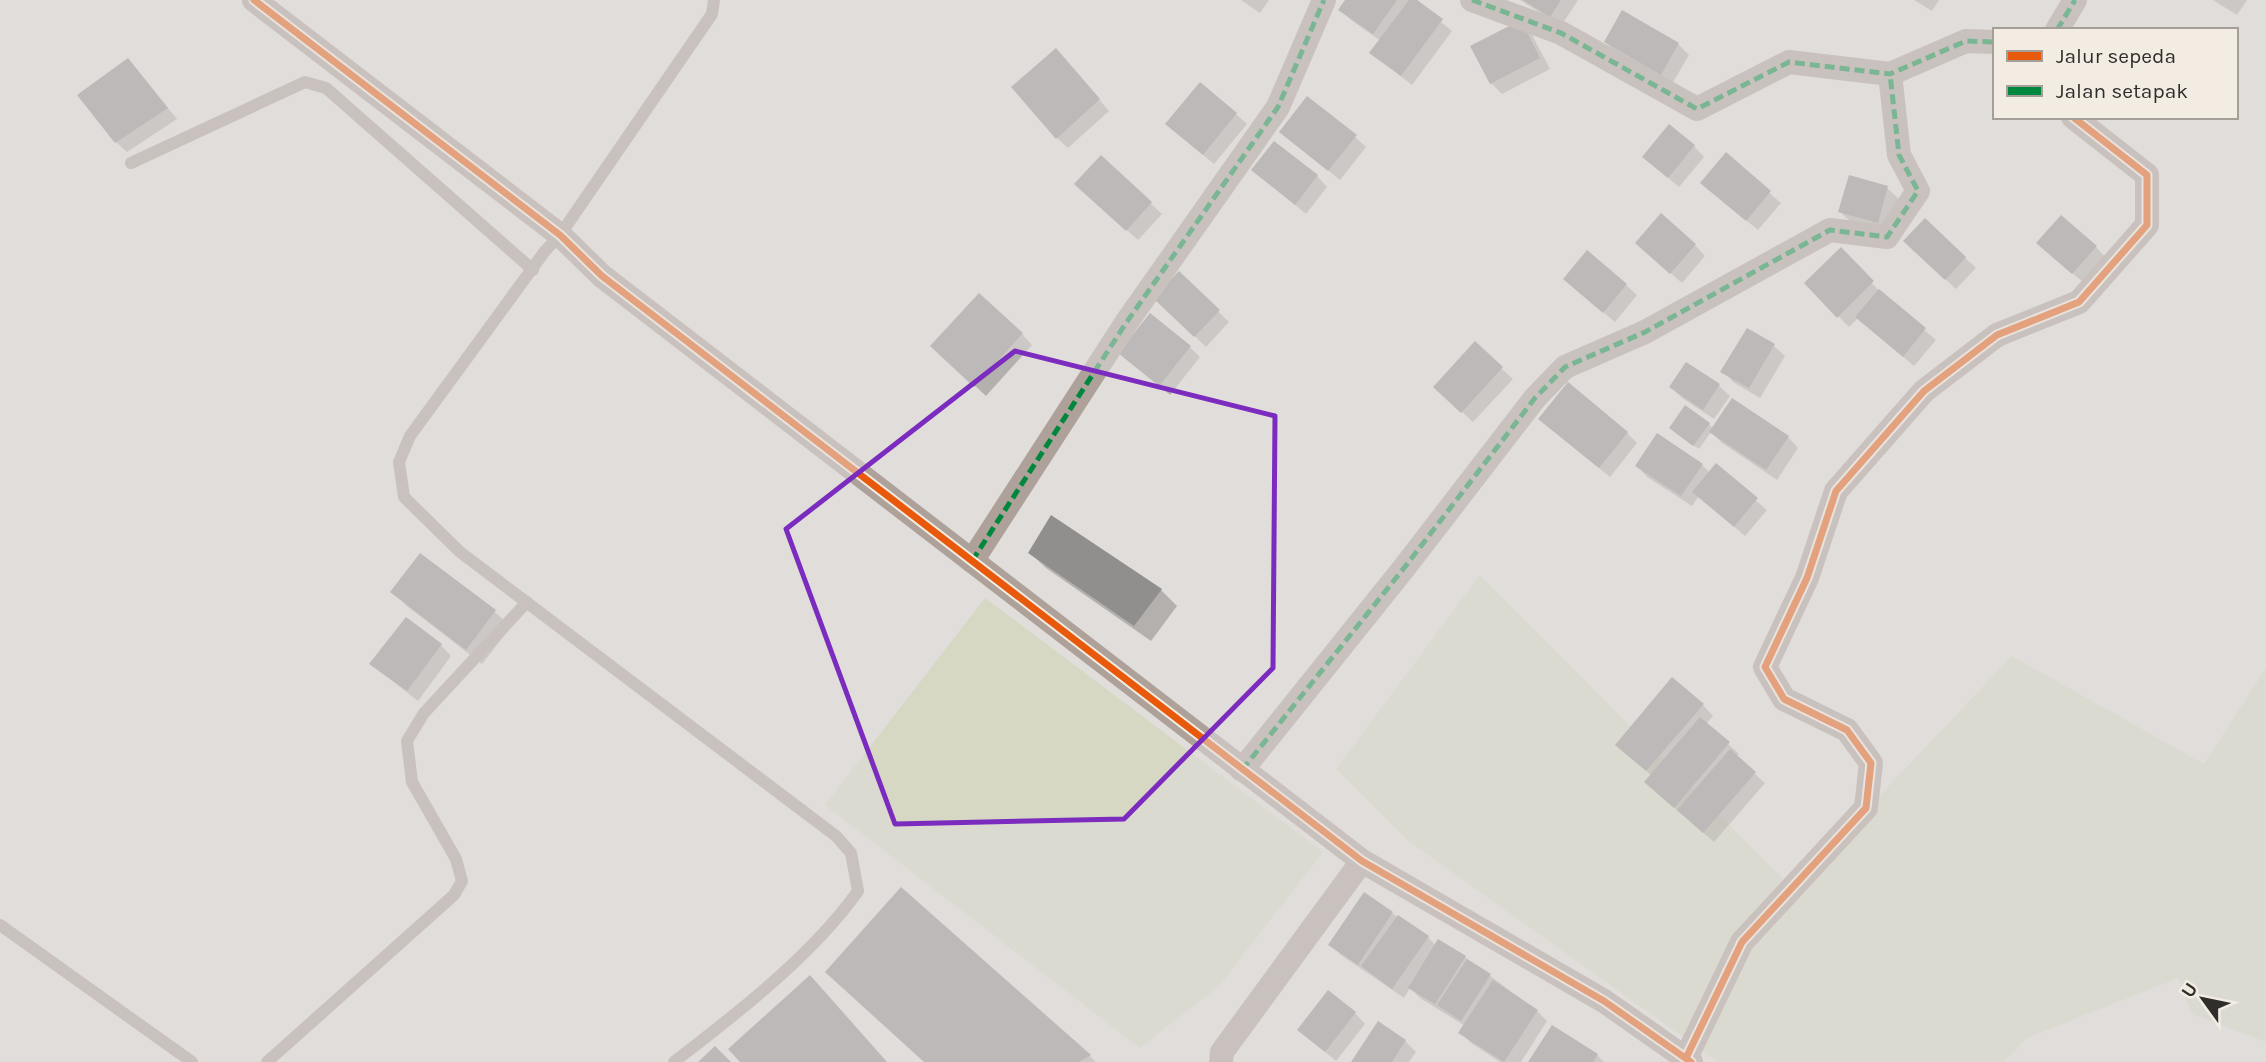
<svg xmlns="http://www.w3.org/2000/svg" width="2266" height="1062" viewBox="0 0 2266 1062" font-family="Karla,sans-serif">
<rect width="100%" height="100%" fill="#e0ddda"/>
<g fill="#d6d8c4">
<path d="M1480,575l312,313 220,-232 192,108 62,-96v374l-74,-28 -14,-36 -151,60 -23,24h-286l-311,-222 -71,-71z"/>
<path d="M985,598l338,254 -104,134 -79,62 -315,-243z"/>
</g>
<g fill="#0003">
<path d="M1241,0h28l-9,13z"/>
<path d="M1347,0h67l38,31 -40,54 -41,-32 10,-12 -30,-21 -10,-10z"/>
<path d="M1520,0h58l-17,26z"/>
<path d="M1914,0h25l-7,11z"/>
<path d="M2213,0h34l-10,15z"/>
<path d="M1521,23l10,10 19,36 -48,25 -11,-11z"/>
<path d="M1606,42l72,2 11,11 -17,29 -55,-31z"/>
<path d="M128,60l49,59 -50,33 -11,-10z"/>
<path d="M1066,61l43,50 -41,37 -11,-10z"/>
<path d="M1236,114l11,10 -33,40 -36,-30z"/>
<path d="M1281,132l74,5 11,10 -26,33z"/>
<path d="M1694,146l10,11 -25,30 -24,-20z"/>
<path d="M1726,155l55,48 -23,27 -45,-37z"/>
<path d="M1101,157l61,57 -24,26 -51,-46z"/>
<path d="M1253,170l64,6 10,11 -21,27z"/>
<path d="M1887,188l11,10 -10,35 -37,-11 -11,-10z"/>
<path d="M1925,220l51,48 -20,21 -40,-37z"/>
<path d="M1695,245l10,11 -23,27 -34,-30z"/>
<path d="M2096,247l10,11 -22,25 -35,-30z"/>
<path d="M1841,250l41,44 54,46 -22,26 -56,-48 -9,9 -43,-44z"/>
<path d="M1179,273l50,49 -23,25 -51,-49z"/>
<path d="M1626,285l11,10 -22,27 -40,-33z"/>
<path d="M1747,330l27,16 11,10 -25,42 -27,-16 -10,-11z"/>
<path d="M1022,334l10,11 -46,51 -43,-40z"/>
<path d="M1475,344l38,35 -40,43 -38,-35z"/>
<path d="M1190,347l10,10 -30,38 -49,-42z"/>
<path d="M1687,364l32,22 11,10 -16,23 -32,-21 -11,-11z"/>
<path d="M1709,424l4,5 75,8 10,11 -21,32 -55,-37 -11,-11 -12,17 -23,-16z"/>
<path d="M1551,429l76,4 10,10 -27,34z"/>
<path d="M1702,465l8,8 6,-7 51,44 -22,26 -46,-40 -7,10 -45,-29 -10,-11z"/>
<path d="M1030,553l131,37 16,16 -26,35 -105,-73z"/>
<path d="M420,555l75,57 16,15 -29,37 -74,-57 -15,-15z"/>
<path d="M441,645l10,11 -33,45 -47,-37z"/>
<path d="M1703,705l10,11 -7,8 33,30 -3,3 29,26 -51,59 -57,-49 -5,-17 -24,-21z"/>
<path d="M902,889l188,167 6,6h-172z"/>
<path d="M1392,913l36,24 8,9 29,11 72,54 10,10 -26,41h-21l-29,-19 -10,-10 4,-7 -45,-28 -10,-10 -6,10 -63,-43 -10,-10z"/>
<path d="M1355,1013l10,11 -29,37 -37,-31z"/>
<path d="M1553,1027l44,28 7,7h-74z"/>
<path d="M1405,1041l11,11 -7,10h-56z"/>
</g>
<g fill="#918e8e">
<path d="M1345,0h52l-24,34 -35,-24z"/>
<path d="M1409,0h8l26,19 -42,57 -32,-23z"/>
<path d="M1523,0h38l-11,17z"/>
<path d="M1622,10l57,33 -18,32 -57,-33z"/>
<path d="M1521,20l19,38 -50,26 -20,-38z"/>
<path d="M1056,48l44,51 -44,40 -45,-52z"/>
<path d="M128,58l40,50 -53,35 -38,-48z"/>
<path d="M1200,82l37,31 -34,42 -38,-31z"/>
<path d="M1307,96l50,39 -29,36 -49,-39z"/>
<path d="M1669,124l26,21 -27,33 -26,-21z"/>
<path d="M1274,141l44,34 -23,30 -44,-35z"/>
<path d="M1726,152l45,39 -25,30 -46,-38z"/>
<path d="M1101,155l51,47 -26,29 -52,-47z"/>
<path d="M1849,175l39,11 -10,37 -40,-11z"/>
<path d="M1661,213l35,31 -26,30 -35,-31z"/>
<path d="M2061,215l36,31 -25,28 -36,-31z"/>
<path d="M1925,218l41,39 -21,23 -42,-39z"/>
<path d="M1841,247l33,34 -37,37 -33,-35z"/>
<path d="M1587,250l40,34 -24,29 -40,-34z"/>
<path d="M1179,271l41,39 -26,27 -41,-39z"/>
<path d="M1879,289l47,39 -23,29 -48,-40z"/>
<path d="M979,293l44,40 -49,54 -44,-41z"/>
<path d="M1150,313l41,33 -32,40 -41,-33z"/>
<path d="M1747,328l28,16 -26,44 -29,-16z"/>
<path d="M1475,341l28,26 -42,46 -28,-26z"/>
<path d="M1686,362l34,22 -17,26 -34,-23z"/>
<path d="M1568,382l60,50 -29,36 -61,-49z"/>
<path d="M1732,398l57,38 -23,34 -57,-38z"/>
<path d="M1685,405l25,18 -17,23 -24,-18z"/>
<path d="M1657,433l46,31 -22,32 -46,-30z"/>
<path d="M1716,463l42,35 -24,29 -42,-35z"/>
<path d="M1051,515l111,74 -28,37 -106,-73z"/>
<path d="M420,553l76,57 -30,40 -76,-58z"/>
<path d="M406,617l36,27 -35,47 -38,-27z"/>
<path d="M1672,677l32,27 -58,67 -31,-26z"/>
<path d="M1700,717l30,25 -56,66 -30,-26z"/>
<path d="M1730,749l26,23 -53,61 -26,-23z"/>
<path d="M901,887l190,168 -12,7h-155l-99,-90z"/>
<path d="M1364,892l29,20 -35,53 -30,-20z"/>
<path d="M1398,915l31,21 -37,53 -31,-23z"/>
<path d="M1438,939l28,17 -31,48 -27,-16z"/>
<path d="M1467,959l24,15 -30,47 -24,-16z"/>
<path d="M810,975l77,87h-147l-12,-13z"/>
<path d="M1493,980l45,30 -34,52 -46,-29z"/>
<path d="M1328,990l28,22 -31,40 -28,-22z"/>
<path d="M1378,1021l28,19 -14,22h-41z"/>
<path d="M1552,1025l46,29 -5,8h-65z"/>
<path d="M715,1046l16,16h-33z"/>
</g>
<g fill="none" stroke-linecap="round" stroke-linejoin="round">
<g stroke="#ada199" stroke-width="12">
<path d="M131,163l174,-81 21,6 207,182"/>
<path d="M0,925l192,137"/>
<path d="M267,1062l187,-167 8,-14 -6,-22 -44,-77 -5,-41 17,-28 103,-111"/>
<path d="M674,1062c62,-48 138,-106 184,-171l-7,-38 -15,-17 -376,-284 -56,-55 -5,-35 11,-26 135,-185 15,-16 152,-221 2,-14"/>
</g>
<g stroke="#ada199" stroke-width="24">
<path d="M254,0l306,235 42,41 760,585 242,140 87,61"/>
<path d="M1472,0l89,33 136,76 92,-47 101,12 76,-33 29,1"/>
<path d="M2057,30l18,-30"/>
<path d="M972,561l154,-238 152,-216 46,-107"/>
<path d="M1242,770l162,-202 131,-170 30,-31 80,-35 185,-102 57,7 31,-46 -19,-36 -9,-81"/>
<path d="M1686,1058l56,-116 124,-134 5,-45 -24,-33 -63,-31 -19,-32 42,-89 29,-87 88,-100 73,-56 82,-33 68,-77v-50l-74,-58"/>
<path d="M1221,1062l1,-10 140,-191"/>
</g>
<g stroke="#00873e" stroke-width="5" stroke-dasharray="10 5" stroke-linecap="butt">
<path d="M1472,0l89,33 136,76 92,-47 101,12 76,-33 29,1"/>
<path d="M2057,30l18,-30"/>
<path d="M972,561l154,-238 152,-216 46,-107"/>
<path d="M1242,770l162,-202 131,-170 30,-31 80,-35 185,-102 57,7 31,-46 -19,-36 -9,-81"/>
</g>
<defs>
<g id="cycleway">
<path d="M254,0l306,235 42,41 760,585 242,140 87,61"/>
<path d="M1686,1058l56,-116 124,-134 5,-45 -24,-33 -63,-31 -19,-32 42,-89 29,-87 88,-100 73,-56 82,-33 68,-77v-50l-74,-58"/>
</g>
</defs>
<use href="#cycleway" stroke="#f2ece3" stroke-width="11"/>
<use href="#cycleway" stroke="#e8590c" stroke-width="7"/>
</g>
<path d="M0 0H2266V1062H0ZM1015,351l260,65 -2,252 -149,151 -229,5 -109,-295z" fill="#e0ddda" fill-opacity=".55" fill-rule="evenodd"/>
<path fill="none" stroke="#7b2cbf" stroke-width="5" stroke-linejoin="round" d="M1015,351l260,65 -2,252 -149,151 -229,5 -109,-295z"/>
<rect x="1993" y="28" width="245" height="91" fill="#f2ece3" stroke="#a4a099" stroke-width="2"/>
<rect x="2007" y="51" width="35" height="10" fill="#e8590c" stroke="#a4a099" stroke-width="2"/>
<text x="2056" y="63" font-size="21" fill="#302e2b">Jalur sepeda</text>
<rect x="2007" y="86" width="35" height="10" fill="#00873e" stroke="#a4a099" stroke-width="2"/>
<text x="2056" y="98" font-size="21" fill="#302e2b">Jalan setapak</text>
<g transform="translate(2203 999) rotate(303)" stroke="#f2ece3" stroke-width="5" paint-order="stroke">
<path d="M0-5L12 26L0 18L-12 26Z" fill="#302e2b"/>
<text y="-10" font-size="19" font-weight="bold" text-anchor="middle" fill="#302e2b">U</text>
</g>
</svg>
